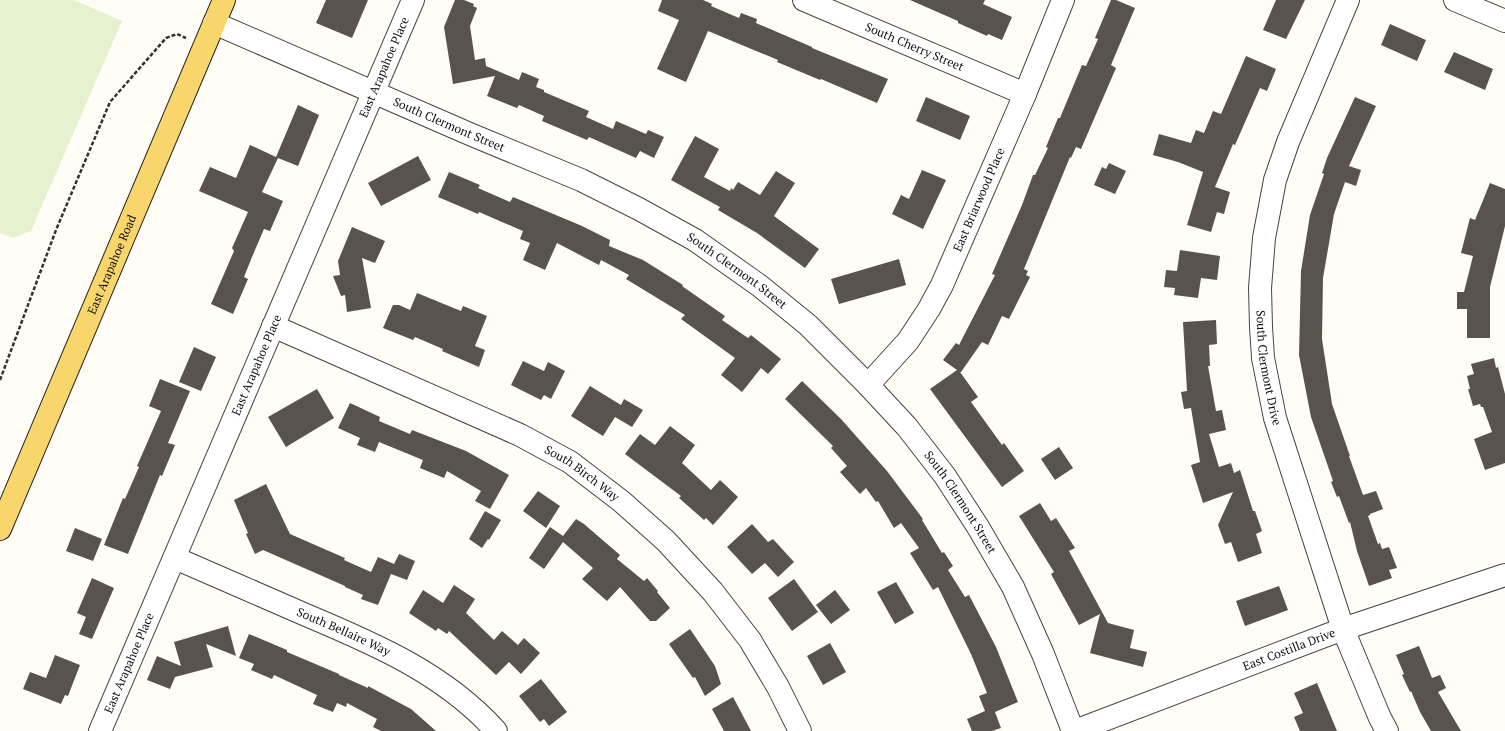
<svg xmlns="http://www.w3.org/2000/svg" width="1505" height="731" viewBox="0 0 1505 731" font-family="'PT Serif',serif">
<rect width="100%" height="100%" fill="#fffdf5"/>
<path fill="#e6f2cf" d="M0,0h74l48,21 -91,210 -18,7 -13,-5z"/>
<g fill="#5a524d">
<path d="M326,0h42l-16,38 -36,-15z"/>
<path d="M455,0h9l10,4 -1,2 4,2 -7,18 5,34 10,-2 1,8 33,14 3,-8 17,7 -3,8 8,3v2l45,19 -3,6 27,12 3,-8 30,13 2,-4 16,7 -10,21 -14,-7 -4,7 -47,-21 -2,3 -45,-19 2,-5 -25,-11 -2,3 -30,-12 8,-20 -42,8 -9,-57z"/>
<path d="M662,0h41l9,4 -1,2 28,12 2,-5 16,6 -1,4 56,24v1l76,31 -11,24 -56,-24 -1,1 -43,-18 1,-2 -70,-29 -22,51 -29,-13 22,-49 -21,-9z"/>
<path d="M910,0h75l-2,4 29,13 -10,23 -14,-6 -1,2 -29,-13v-2z"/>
<path d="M1111,0h5l19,8 -24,57 5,3 -35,81 -5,-2 -5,11 -1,-1 -46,112 4,2 -2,4 4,2 -21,42 -7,-3 -14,29 -6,-3 -21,30h-1l18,25 -7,5 31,43 2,-2 20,28 -22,16 -72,-98 27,-19 -14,-10 13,-17 3,2 36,-70 -3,-1 30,-69 11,-30h2l13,-27 -2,-1 12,-29h2l22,-53 4,1 12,-27 -3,-1z"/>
<path d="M1276,0h29l-19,39 -23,-9z"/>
<path d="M1390,24l36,16 -9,21 -36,-16z"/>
<path d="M1454,52l39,17 -8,21 -41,-18z"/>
<path d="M1246,56l30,13 -9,22 -7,-3 -25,57 -2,-1 -18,43 15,5 -6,22 -7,-2 -6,20 -24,-7 16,-53 -25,-10 -25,-7 6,-21 32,9 5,-13 8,3 9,-22 8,3z"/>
<path d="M926,97l44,19 -10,24 -44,-19z"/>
<path d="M1355,97l21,9 -27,60 12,4 -5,16 -11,-4 -11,32 -11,64 -1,61 10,65 18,52h-1l14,39 13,-4 7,18 -13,5v1l-2,1 10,28 2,-1 2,6 7,-2 8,21 -8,2 3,8 -23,8 -12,-35 -7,-29 -1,1 -10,-27 -2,1 -6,-15 2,-1 -22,-64 -12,-62 2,-84 9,-56 14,-41 -2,-1 5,-15z"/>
<path d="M298,105l21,10 -21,51 -20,-8 -16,34 21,9 -13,30 -6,-2 -12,28 -8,20 4,2 -15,35 -22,-10 23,-53 -2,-3 16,-36 -49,-21 11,-24 26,11 14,-33 26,12z"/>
<path d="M695,136l24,13 -15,28 26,14 1,-3 2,2 5,-8 22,13 16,-24 19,12 -21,33 45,33 -14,19 -48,-35 -39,-23 2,-3 -49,-27z"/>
<path d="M418,156l13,24 -50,26 -13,-23z"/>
<path d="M1109,163l17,8 -11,23 -21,-9 8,-18 4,2z"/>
<path d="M922,170l24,10 -23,49 -31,-15 9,-19 8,4z"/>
<path d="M449,172l31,13 -2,3 32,14 3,-5 69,29 28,14 -1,6 34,14 40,25 -1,1 43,30 -3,4 26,18 3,-3 30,24 -13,15 -7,-6 -19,24 -21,-17 14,-17 -54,-39 4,-4 -59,-36 3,-4 -28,-15 -2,5 -42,-22 -12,27 -22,-10 7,-17 -10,-4 3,-8 -44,-19 -1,2 -7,-3 -33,-14z"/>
<path d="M1490,183l15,6v37l-15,61v51h-23v-29h-10v-17h7l9,-36 -12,-3 9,-35 5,2z"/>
<path d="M352,227l33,14 -10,22 -13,-5 9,50 -24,4 -2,-17 -4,1 -8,-20 7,-1 -2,-14z"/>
<path d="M1180,250l40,6 -3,24 -16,-2 -3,20 -24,-3 1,-7 -11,-1 2,-17 11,1z"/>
<path d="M899,259l7,26 -67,19 -8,-25z"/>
<path d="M417,293l44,18 2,-5 24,10 -12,30 10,4 -6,17 -37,-16 1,-2 -28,-12 -2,3 -30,-12 10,-23h6l11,5z"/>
<path d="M1216,320l1,24 -8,1 1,21h-2l8,45 6,-1 4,20 -17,4 10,33 12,-4 3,10 6,-3 13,41h2l7,20 -6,3 6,19 -24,9 -7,-20 -6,2 -7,-19 15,-33 -30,11 -12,-38 9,-3 -9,-54 -7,1 -3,-17 6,-1 -4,-69z"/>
<path d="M194,347l22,10 -15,34 -22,-9z"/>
<path d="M1494,358l2,10 2,-1 7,27v69l-20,7 -11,-31 18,-7 -9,-25h-2l-1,-3 -7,2 -5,-17h2l-3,-13 7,-2 -3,-10z"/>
<path d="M523,361l21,10 4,-9 17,9 -14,28 -7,-4 -3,5 -30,-15z"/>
<path d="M160,379l30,12 -22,52 7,2 -13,31 -2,-1 -32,79 -24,-9 19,-47 2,1 14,-32 -2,-1 24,-55 -12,-5z"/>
<path d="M802,381l39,38 46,52 36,48 -1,1 20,33 2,-1 9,14 -5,4 17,27 4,-2 27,52 22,55 -23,10 6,16 -9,3h-20l-5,-12 18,-8 -6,-15 8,-3 -16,-39 -33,-67 -5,3 -23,-37 9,-5 -18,-25 -7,5 -16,-27 -2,1 -10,-14 -6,6 -20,-22 7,-6 -16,-18 2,-2 -48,-47z"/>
<path d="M590,386l31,19 3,-6 19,11 -11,17 -17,-10 -12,19 -32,-20z"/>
<path d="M317,389l17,29 -48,29 -18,-30z"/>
<path d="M350,403l30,14 -1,4 31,13 2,-4 54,21 43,24 -19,34 -15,-8 6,-10 -34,-20 -3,7 -24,-10 3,-8 -44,-18 -4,10 -18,-7 3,-7 -22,-10z"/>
<path d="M670,426l25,19 -13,18 29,27 9,-10 18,17 -25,28 -7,-7 -2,2 -25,-22 2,-2 -56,-42 15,-20 15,11z"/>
<path d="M1059,447l14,21 -18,12 -14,-21z"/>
<path d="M266,484l24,50 55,24 -1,2 27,12 7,-15 16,7 5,-10 16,7 -8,19 -16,-6 -13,31 -17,-6 2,-4 -18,-8v-1l-82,-36 -8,4 -9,-20 2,-1 -14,-33z"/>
<path d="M538,491l22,15 -14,22 -23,-17z"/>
<path d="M1040,503l11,18 5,-3 19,30 -6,3 39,72 26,7 -4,18 17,4 -4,15 -53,-14 10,-39 -21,11 -28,-51 3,-2 -35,-56z"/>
<path d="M485,511l16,9 -12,20 -1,-1 -6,9 -13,-9z"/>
<path d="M576,519l8,5 36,31 -3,4 27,22 3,-3 11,13 -1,1 13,16 -14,13h-6l-30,-34 -13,14 -25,-22 11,-11 -30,-26 -19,27 -15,-11 21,-31 13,9z"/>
<path d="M752,524l16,18 5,-3 21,23 -16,15 -13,-14 -13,11 -25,-27z"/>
<path d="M75,528l27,11 -9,22 -27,-10z"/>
<path d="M92,578l22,10 -22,51 -13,-5 7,-17 -9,-4z"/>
<path d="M794,579l24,33 -26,19 -24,-33z"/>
<path d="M896,582l18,31 -19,11 -18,-32z"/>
<path d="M454,585l21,14 -9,14 28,27 8,-9 16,14 6,-7 16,15 -19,21 -12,-12 -13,13 -47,-44 -2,3 -9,-6 -2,3 -27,-18 14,-23 20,13z"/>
<path d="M1279,586l9,24 -43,16 -9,-25z"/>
<path d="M835,590l15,20 -19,14 -15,-19z"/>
<path d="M228,626l8,30 -30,-12 7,23 -38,10 -5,12 -23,-9 10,-24 24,10 -7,-24z"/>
<path d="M690,629l25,37 6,18 -16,12 -10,-19 -2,1 -24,-34z"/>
<path d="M249,634l38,16v2l52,22v1l29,13v-2l43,23 25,22h-55l-8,-4 4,-8 -30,-16 -1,4 -9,-4 -4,9 -20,-8 4,-9 -43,-20 -2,4 -21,-9 3,-6 -15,-6z"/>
<path d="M830,643l16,29 -23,13 -16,-29z"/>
<path d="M1419,646l13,32 8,-3 6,13 -8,4 23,39h-30l-11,-19 -9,-21 -1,1 -8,-17 2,-1 -8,-19z"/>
<path d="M55,655l25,10 -12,31 -3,-1 -4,9 -38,-15 7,-17 16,6z"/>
<path d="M541,679l26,33 -18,14 -5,-7 -4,3 -21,-26z"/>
<path d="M1317,683l20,48h-37l-6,-14 9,-4 -9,-20z"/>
<path d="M733,697l18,34h-27l-12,-22z"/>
</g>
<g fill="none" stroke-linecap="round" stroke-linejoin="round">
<defs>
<g id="minor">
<path id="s1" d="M804,0l221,94"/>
<path id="s2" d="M1348,0l-60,142 -13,38 -11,58 -4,50 1,39 2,31 12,60 68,211 37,89 7,13"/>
<path d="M1455,0l50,21"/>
<path id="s3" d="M214,23l258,112 109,45 58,29 56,31 65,46 48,39 60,60 39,42 38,49 33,51 35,60 30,67 30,77"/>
<path id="s4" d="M273,326l247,109 50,27 51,39 45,40 47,51 37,48 28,47 22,44"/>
<path id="s5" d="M868,385l40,-44 21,-32 13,-24 83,-191 38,-94"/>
<path id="s6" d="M175,558c44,19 87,38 131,57 69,29 139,59 190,116"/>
<path id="s7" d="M100,731l313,-731"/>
<path id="s8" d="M1075,731l268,-102 162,-54"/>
</g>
<g id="major">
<path id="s9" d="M0,529l224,-529"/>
</g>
</defs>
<use href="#minor" stroke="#444" stroke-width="24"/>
<use href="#major" stroke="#222" stroke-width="24"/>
<path stroke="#333" stroke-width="2.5" stroke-dasharray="4 2" stroke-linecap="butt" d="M0,380l56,-150 54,-128 56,-64 11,-4 9,4"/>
<use href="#minor" stroke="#fff" stroke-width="22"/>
<use href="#major" stroke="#f9d66b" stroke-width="22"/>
</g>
<g text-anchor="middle" stroke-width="4" stroke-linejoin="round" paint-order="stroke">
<g font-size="12" fill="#111" stroke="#fff">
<text dy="4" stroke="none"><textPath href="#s1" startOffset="120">South Cherry Street</textPath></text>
<text dy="4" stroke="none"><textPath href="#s7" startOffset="722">East Arapahoe Place</textPath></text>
<text dy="4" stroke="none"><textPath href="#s3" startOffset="256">South Clermont Street</textPath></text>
<text dy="4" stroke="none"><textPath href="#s5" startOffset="218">East Briarwood Place</textPath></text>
<text dy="4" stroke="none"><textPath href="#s9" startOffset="287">East Arapahoe Road</textPath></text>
<text dy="4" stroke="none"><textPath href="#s3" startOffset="580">South Clermont Street</textPath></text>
<text dy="4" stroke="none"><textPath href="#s7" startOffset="398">East Arapahoe Place</textPath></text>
<text dy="4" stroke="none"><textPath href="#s2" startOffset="384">South Clermont Drive</textPath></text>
<text dy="4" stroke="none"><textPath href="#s4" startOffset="343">South Birch Way</textPath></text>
<text dy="4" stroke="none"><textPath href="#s3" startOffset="904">South Clermont Street</textPath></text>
<text dy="4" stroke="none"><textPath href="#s6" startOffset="184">South Bellaire Way</textPath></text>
<text dy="4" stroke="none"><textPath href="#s8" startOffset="229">East Costilla Drive</textPath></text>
<text dy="4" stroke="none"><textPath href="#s7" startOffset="74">East Arapahoe Place</textPath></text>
</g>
</g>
</svg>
